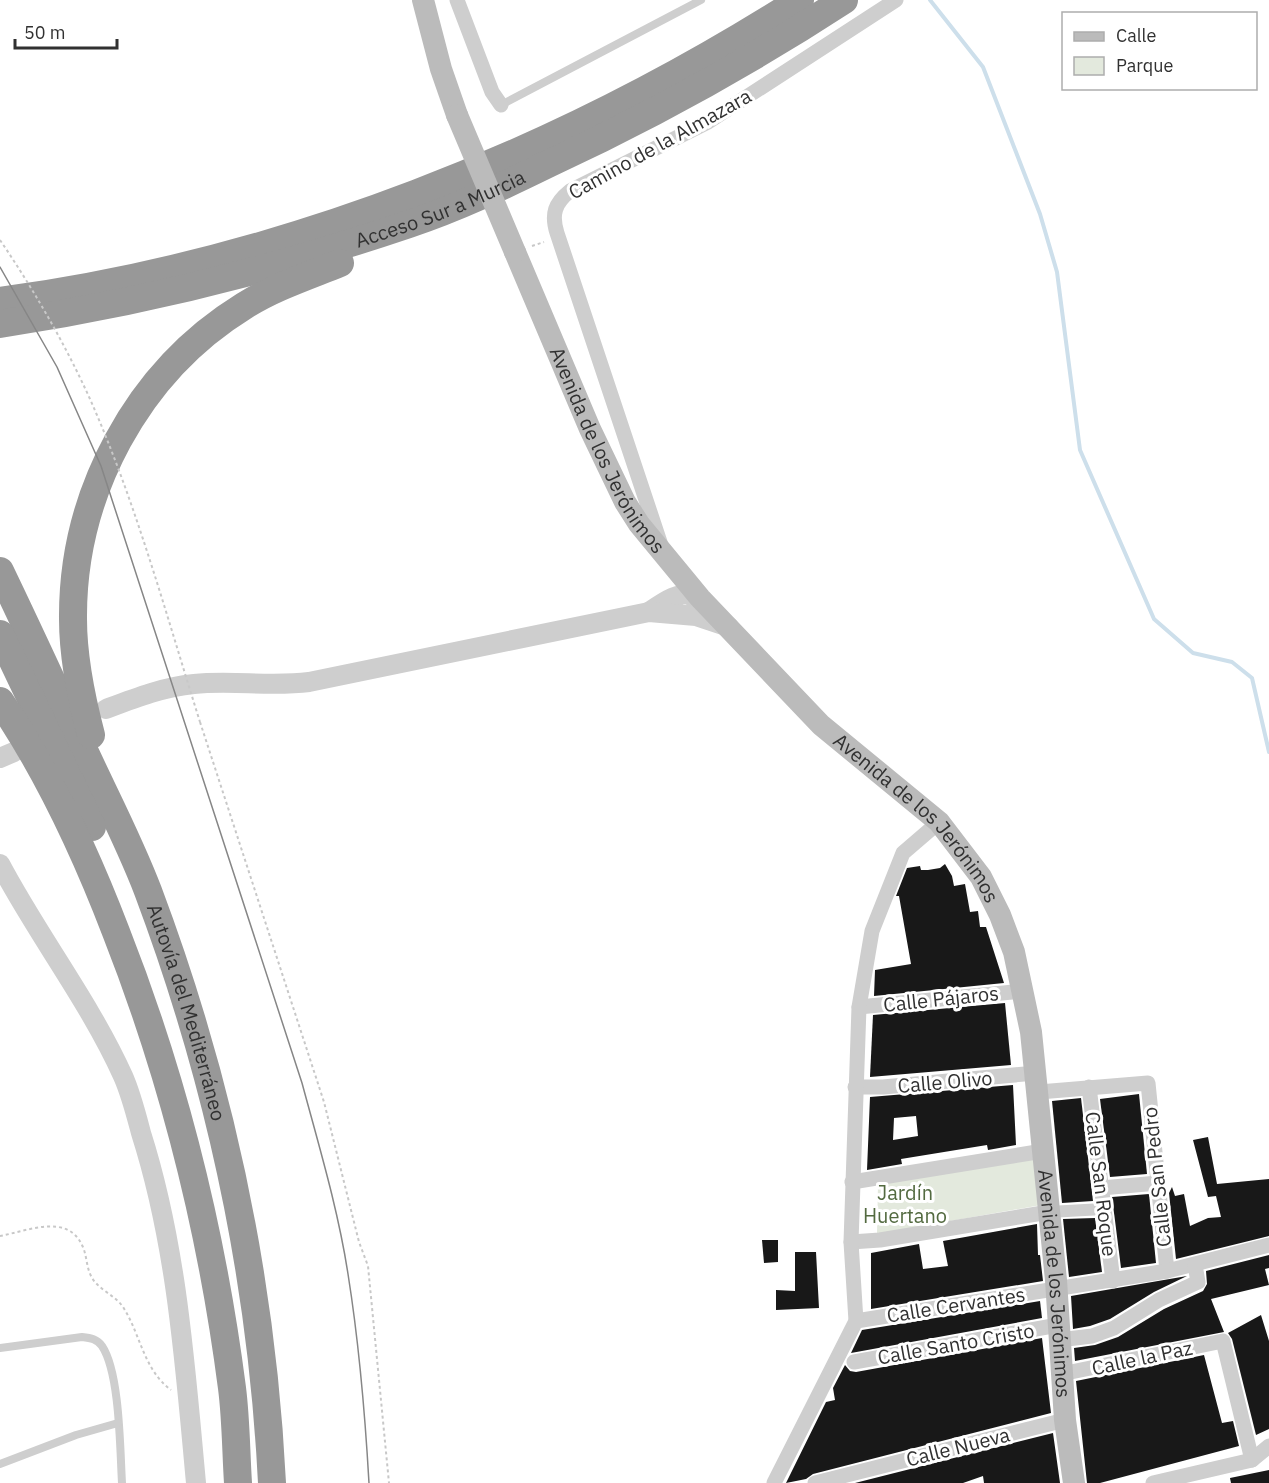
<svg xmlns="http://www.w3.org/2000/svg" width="1269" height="1483" viewBox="0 0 1269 1483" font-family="'IBM Plex Sans',sans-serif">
<rect width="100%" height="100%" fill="#fff"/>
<path fill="#e3e9dd" d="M1042,1157l5,47 -170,30 1,-50z"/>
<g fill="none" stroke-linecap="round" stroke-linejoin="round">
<path stroke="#cddfeb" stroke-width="4" d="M930,0l53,67 57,147 17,58 23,178 74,169 39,34 39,9 20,16 17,74"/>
</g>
<g fill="#181818" fill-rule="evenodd">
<path d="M945,864l7,12 2,10 11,-2 5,28 8,-1 2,16h6l18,56 -130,13 1,-26 36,-6 -12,-68h-3l11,-28 13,-2 1,4h7l12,-2z"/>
<path d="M1005,1003l6,62 -141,12 3,-62z"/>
<path d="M1013,1085l3,60 -28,5 -1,-5 -86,14 1,5 -35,6 3,-73zM916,1116l2,20 -25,4 1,-22z"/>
<path d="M1139,1094l8,80 -37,3 -10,-78z"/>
<path d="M1081,1098l12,103 -31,2 -10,-102z"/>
<path d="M1208,1137l9,47 52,-5v57l-93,23 -7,-66 3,-6 3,9 9,-2 6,32 18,-8 13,-1 -5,-21 -8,1 -15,-57z"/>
<path d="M1149,1194l7,69 -35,5 -9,-71z"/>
<path d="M1095,1218l7,54 -33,5 -6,-58z"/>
<path d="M1037,1224l1,31h2l3,26 -172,28v-56l48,-9 4,25 25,-3 -5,-25z"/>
<path d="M762,1240h16v22l-14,1z"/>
<path d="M795,1252h21l3,56 -43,2v-20l19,1z"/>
<path d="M1269,1255v13l-4,1 4,16 -58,14 13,33 -149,29 -1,-13 21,-3 23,-8 46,-28 39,-18 4,-7 -1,-13z"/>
<path d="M1187,1276l-33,16 -44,27 -20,7 -17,3 -2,-33z"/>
<path d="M1040,1301l2,17 -191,35 11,-23z"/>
<path d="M1261,1315l8,26v88l-13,6 -24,-96 -4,-6z"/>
<path d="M1042,1338l9,75 -238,61 -7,5 -20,4 40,-81 9,-2 -2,-12 12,-23 5,6 6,1z"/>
<path d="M1204,1355l18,68 11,-2 6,25 -139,37h-13l-11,-102z"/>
<path d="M1053,1433l7,50h-76l-1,-7 -20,7h-108z"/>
<path d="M1269,1470v13h-38l-1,-5z"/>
</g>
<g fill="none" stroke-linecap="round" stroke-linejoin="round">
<g stroke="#c8c8c8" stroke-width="2" stroke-dasharray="3 3" stroke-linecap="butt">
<path d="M532,246l12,-4"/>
<path d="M200,722l124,380 35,140 9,24 21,217"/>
<path d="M0,1236c27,-5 67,-23 82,9 5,10 4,21 9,31 6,13 24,19 32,31 18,28 20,62 48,83"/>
</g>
<g stroke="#cecece" stroke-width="8">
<path d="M501,105l200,-105"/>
<path d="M0,1348l82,-11c9,1 15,2 20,9 18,27 18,104 20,137"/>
<path d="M0,1464l76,-29 42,-12"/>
</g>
<path stroke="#cecece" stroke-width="12" d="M1049,1212l54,-3"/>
<g stroke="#cecece" stroke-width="15">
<path d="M457,0l35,92 9,13"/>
<path d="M661,545l-104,-312c-6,-19 -2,-30 13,-42l138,-69 188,-122"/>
<path d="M859,1007l165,-16"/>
<path d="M855,1087h28l153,-14"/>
<path d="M1089,1087l24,194"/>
<path d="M1039,1092l109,-9 19,188"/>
<path d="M852,1182l191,-31"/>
<path d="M1101,1188l57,-5"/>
<path d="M851,1242l29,-2 169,-28"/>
<path d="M856,1321l311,-50 102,-26"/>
<path d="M1059,1340l33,-4 22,-8 45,-28 39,-18 -3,-17"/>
<path d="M854,1362l204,-37"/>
<path d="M1061,1374l162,-33 29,119"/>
<path d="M774,1483l82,-162 -5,-79 8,-235 13,-76 31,-78 36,-31"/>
<path d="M815,1483l250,-63"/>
<path d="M1153,1483l99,-23 17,-14"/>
</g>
<g stroke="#cecece" stroke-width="20">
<path d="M649,612c16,-11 28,-20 48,-18l-1,9"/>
<path d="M106,709c29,-11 57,-22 88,-25 38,-4 77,3 115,-2l340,-70 47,4 33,11"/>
<path d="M0,758l14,-6"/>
<path d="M0,864c38,72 89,137 123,212 8,18 13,38 18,57 36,113 44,232 55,350"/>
</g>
<g stroke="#bbb" stroke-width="22">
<path d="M423,0l18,69 16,46"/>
<path id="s1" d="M515,252l75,177 35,73 14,22 61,74 121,127 118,97 42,55 19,38 14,37 17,80 25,248 9,140 9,63"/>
</g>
<g stroke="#989898" stroke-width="28">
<path d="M0,301c283,-38 560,-148 800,-301"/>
<path id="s2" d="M0,324c139,-21 276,-55 409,-100 48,-16 94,-38 139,-60 103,-48 201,-102 296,-164"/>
<path id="s3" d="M0,571c28,58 55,117 82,175 22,48 47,95 66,145 71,189 114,390 124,592"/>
<path d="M0,634l92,193"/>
<path d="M0,701c49,72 85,150 116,231 57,145 96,301 116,456 4,31 4,64 6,95"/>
<path d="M91,735c-10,-38 -18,-77 -18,-116 -1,-125 64,-247 171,-313 30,-19 64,-30 96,-43"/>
</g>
<path stroke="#868686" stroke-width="1.5" d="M0,267l57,100 44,99 201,617c17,63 36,126 46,191 11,69 17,139 21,209"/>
<path stroke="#c8c8c8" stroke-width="2" stroke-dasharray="3 3" stroke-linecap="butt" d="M0,240c34,50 65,104 90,159 46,104 76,215 110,323"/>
<path stroke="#bbb" stroke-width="22" d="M457,115l58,137"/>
</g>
<g text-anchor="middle" stroke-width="6" stroke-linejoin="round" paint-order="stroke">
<g font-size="20" fill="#313131" stroke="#fff">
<text transform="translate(660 144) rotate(-29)" y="7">Camino de la Almazara</text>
<text dy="7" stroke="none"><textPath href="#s2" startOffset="456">Acceso Sur a Murcia</textPath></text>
<text dy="7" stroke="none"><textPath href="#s1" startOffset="219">Avenida de los Jerónimos</textPath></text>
<text dy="7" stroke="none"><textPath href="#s1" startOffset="705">Avenida de los Jerónimos</textPath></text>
<text transform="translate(941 999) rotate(-6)" y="7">Calle Pájaros</text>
<text dy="7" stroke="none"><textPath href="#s3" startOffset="480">Autovía del Mediterráneo</textPath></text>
<text transform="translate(945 1082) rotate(-5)" y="7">Calle Olivo</text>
<text transform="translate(1157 1177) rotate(-96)" y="7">Calle San Pedro</text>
<text transform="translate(1101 1184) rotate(83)" y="7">Calle San Roque</text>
<text dy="7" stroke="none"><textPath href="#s1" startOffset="1209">Avenida de los Jerónimos</textPath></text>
<text transform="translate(956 1305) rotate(-9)" y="7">Calle Cervantes</text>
<text transform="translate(956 1344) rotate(-10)" y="7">Calle Santo Cristo</text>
<text transform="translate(1142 1358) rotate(-12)" y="7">Calle la Paz</text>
<text transform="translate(958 1447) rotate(-14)" y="7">Calle Nueva</text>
</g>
<g font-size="20" fill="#536a40" stroke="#fff">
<text x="905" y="1200">Jardín<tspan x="905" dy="23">Huertano</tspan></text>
</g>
</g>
<rect x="1062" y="12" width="195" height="78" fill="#ffffff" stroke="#adadad" stroke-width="1.5"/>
<rect x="1074" y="32" width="30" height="9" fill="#bbbbbb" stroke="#adadad" stroke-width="1.5"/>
<text x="1116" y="42" font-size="18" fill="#313131">Calle</text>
<rect x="1074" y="57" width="30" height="18" fill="#e3e9dd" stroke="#adadad" stroke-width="1.5"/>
<text x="1116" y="72" font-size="18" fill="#313131">Parque</text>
<path d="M15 39v9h102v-9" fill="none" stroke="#313131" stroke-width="3"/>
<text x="24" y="39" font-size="18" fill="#313131" stroke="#ffffff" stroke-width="4.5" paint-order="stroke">50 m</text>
</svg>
